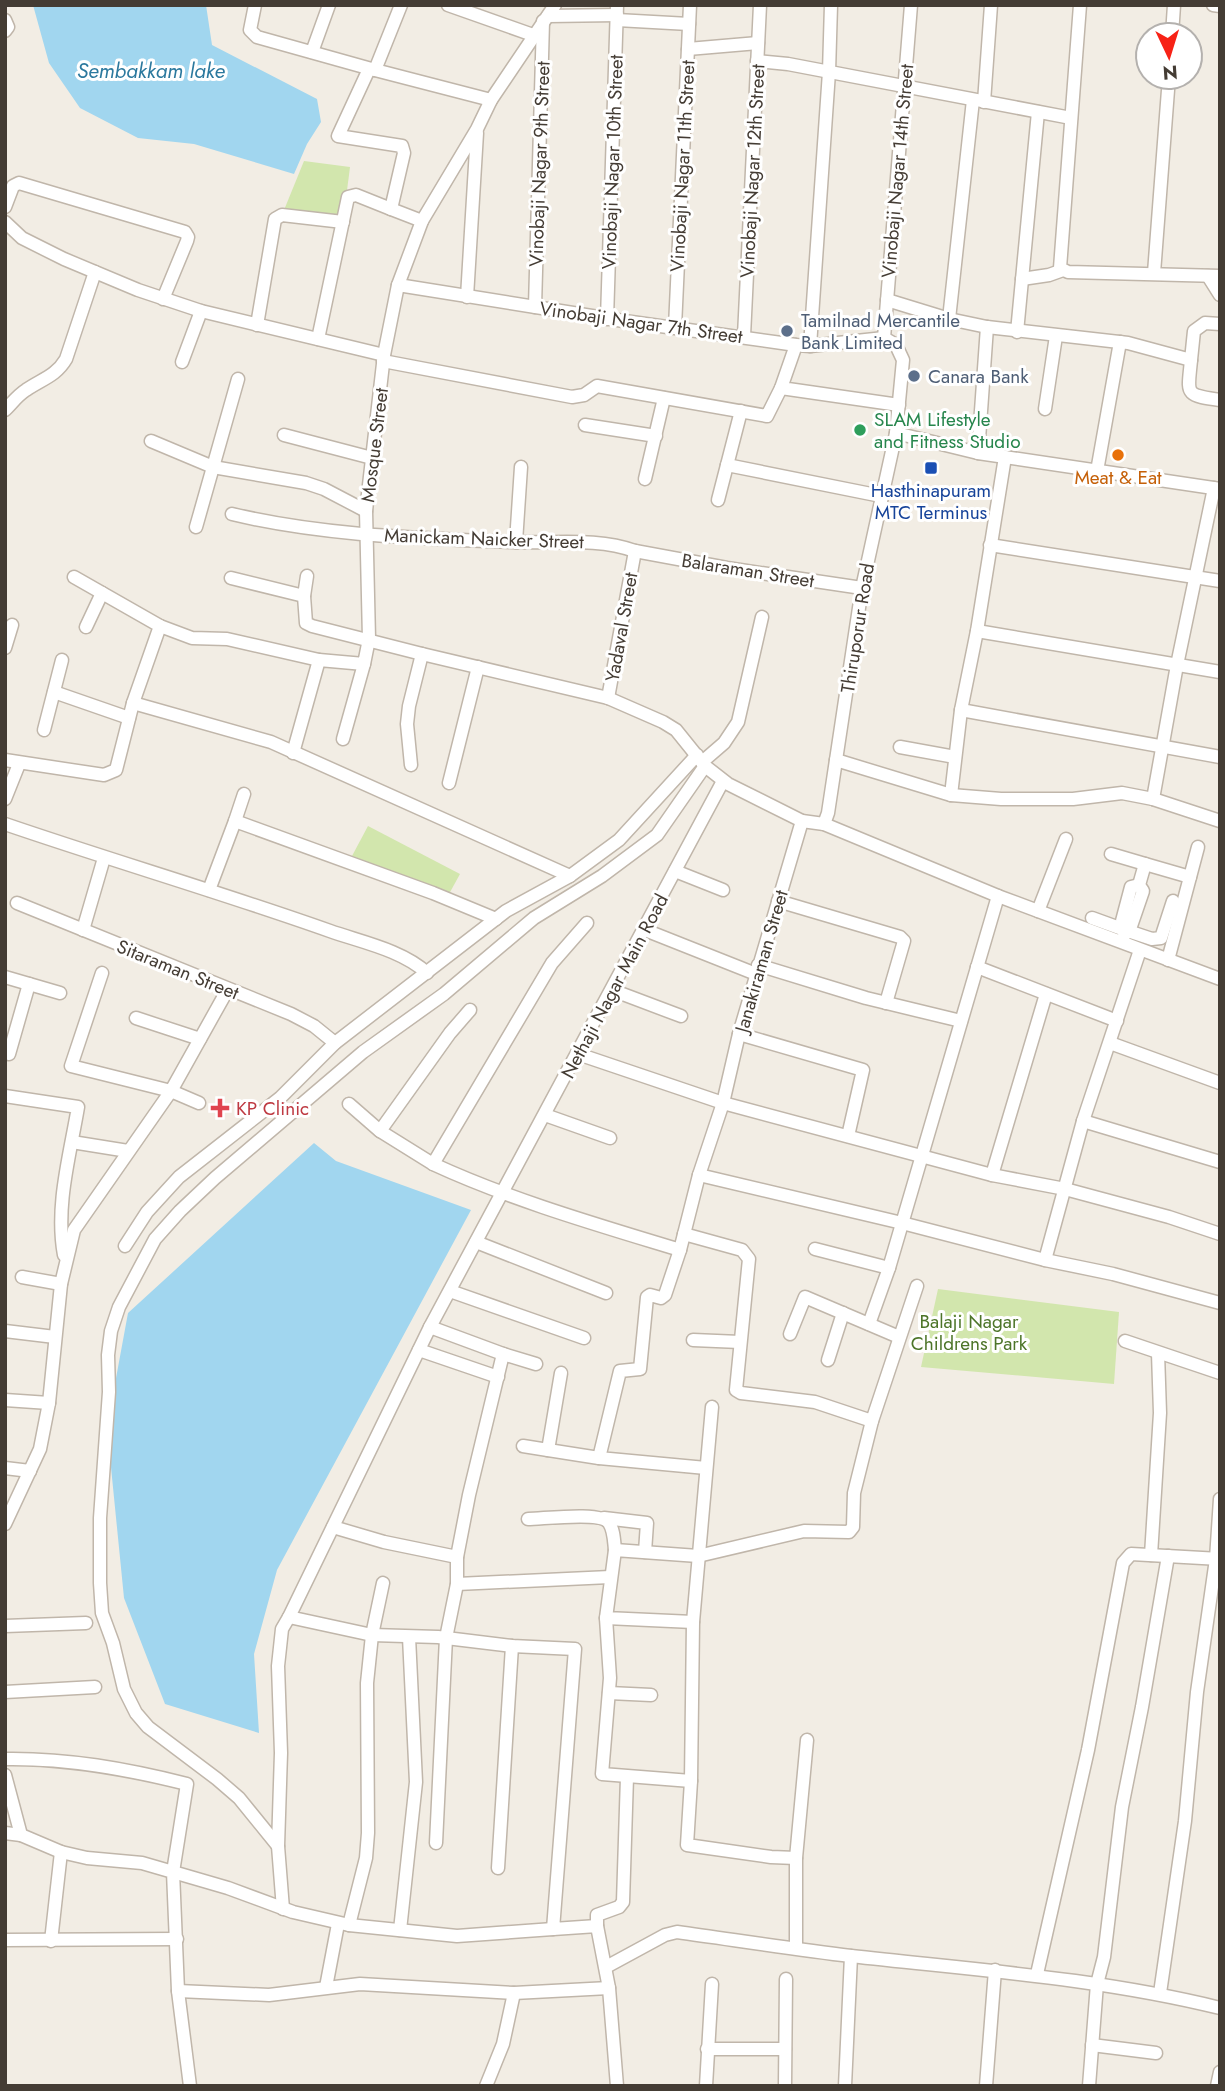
<svg xmlns="http://www.w3.org/2000/svg" width="1225" height="2091" viewBox="0 0 1225 2091" font-family="Jost,sans-serif">
<rect width="100%" height="100%" fill="#f2ede4"/>
<g fill="#d2e6ad">
<path d="M304,161l46,6 -7,55 -61,-7z"/>
<path d="M368,826l92,48 -11,20 -97,-38z"/>
<path d="M938,1289l181,23 -5,72 -193,-17z"/>
</g>
<g fill="#a1d6ef">
<path d="M33,5h173l6,40 105,54 4,23 -14,22 -13,30 -100,-30 -56,-6 -58,-30 -31,-45z"/>
<path d="M314,1143l22,18 135,49 -194,360 -23,84 5,79 -94,-29 -41,-106 -17,-171 21,-114z"/>
</g>
<g fill="none" stroke-linecap="round" stroke-linejoin="round">
<defs>
<g id="minor">
<path d="M255,5l-5,25 7,7 118,33"/>
<path d="M401,5l-26,65 116,30"/>
<path d="M448,5l85,30"/>
<path d="M1080,5l-20,263 8,4 152,4"/>
<path d="M1213,5l7,1"/>
<path d="M548,16l69,-1"/>
<path d="M5,20l3,7 -3,4"/>
<path d="M617,20l72,4"/>
<path d="M1172,35l2,-30"/>
<path d="M688,49l70,-6"/>
<path d="M312,52l17,-47"/>
<path d="M757,61l31,3 283,54"/>
<path d="M369,69l-31,67 64,10 2,7 -13,56 31,12"/>
<path d="M984,102l7,-97"/>
<path d="M5,207l8,-21 6,-3 166,49 3,5 -1,4 -24,58"/>
<path d="M5,222l17,16 42,21 74,31 63,21 183,44"/>
<path d="M1154,273l15,-196"/>
<path d="M1208,276l12,19"/>
<path d="M1022,279l27,-4 14,-5"/>
<path d="M398,285l219,35 179,25 14,1 74,-8"/>
<path d="M467,297l10,-164"/>
<path d="M887,300l62,19 38,8 141,16 63,17 3,-29 11,-8 15,1"/>
<path d="M535,307l8,-286"/>
<path d="M607,319l10,-314"/>
<path d="M949,319l24,-219"/>
<path d="M257,325l18,-106 7,-4 61,7"/>
<path d="M675,327l15,-322"/>
<path d="M1017,332l21,-220"/>
<path d="M744,336l16,-331"/>
<path d="M884,338l27,-333"/>
<path d="M318,339l30,-142 8,-2 35,14"/>
<path d="M796,345l-15,43 118,17"/>
<path d="M810,346l19,-274 2,-67"/>
<path d="M1191,360c-3,34 -8,35 29,40"/>
<path d="M383,361l189,36 12,-2 13,-9 170,30 14,-28"/>
<path d="M182,362l19,-51"/>
<path d="M1045,409l11,-73"/>
<path d="M5,410c7,-7 13,-15 21,-20 16,-11 30,-14 40,-31l29,-87"/>
<path d="M585,425l71,11"/>
<path d="M896,433l82,20 242,36"/>
<path d="M284,435l88,23"/>
<path d="M151,441l62,26 93,16 18,6 42,22"/>
<path d="M978,453l9,-126"/>
<path d="M727,465l154,31"/>
<path d="M1097,471l23,-129"/>
<path d="M645,479l19,-81"/>
<path d="M718,500l23,-89"/>
<path d="M232,514c92,22 187,24 281,28 41,2 83,-5 122,9l-27,147"/>
<path d="M196,527l42,-148"/>
<path d="M516,542l5,-75"/>
<path d="M990,545l230,36"/>
<path d="M635,551l92,17 135,20"/>
<path d="M74,577l86,49 -27,77 138,39 299,134"/>
<path d="M231,578l73,18 2,27 6,3 110,28 186,44 55,24 13,8 29,36 23,18 74,37 22,3 174,72 222,83"/>
<path d="M304,596l3,-20"/>
<path d="M160,626l32,12 35,1 92,21"/>
<path d="M86,627l16,-34"/>
<path d="M977,631l243,41"/>
<path d="M5,648l7,-23"/>
<path d="M54,692l75,26"/>
<path d="M961,710l259,47"/>
<path d="M44,730l18,-70"/>
<path d="M343,739l21,-75"/>
<path d="M900,747l55,10"/>
<path d="M293,753l26,-93 45,4 5,-25 -3,-128 18,-156 14,-70 24,-64 55,-92 14,-29 64,-95"/>
<path d="M5,760l99,15 12,-5 17,-67"/>
<path d="M836,760l115,35 50,4h72l49,-6 31,6 67,22"/>
<path d="M702,762l22,-19 14,-21 24,-105"/>
<path d="M411,765l-4,-41 2,-18 13,-52"/>
<path d="M449,783l29,-116"/>
<path d="M951,795l10,-85 16,-79 28,-174"/>
<path d="M5,799l14,-35"/>
<path d="M1153,799l24,-134 37,-177"/>
<path d="M235,821l9,-27"/>
<path d="M5,824c108,37 218,69 325,107 31,11 72,19 97,42"/>
<path d="M824,824l4,-11 34,-225 34,-155 7,-73 -7,-15 -12,-7"/>
<path d="M1111,854l34,10"/>
<path d="M675,871l48,19"/>
<path d="M209,890l26,-69 198,72 63,26"/>
<path d="M778,901l122,36 4,4 -18,62"/>
<path d="M17,903l274,111 23,12 21,17"/>
<path d="M1038,911l28,-72"/>
<path d="M1092,918l33,12 1,-3 5,-1 12,-35 -4,-6 6,-21 45,13"/>
<path d="M587,923l-35,40 -119,201c78,36 165,61 247,86"/>
<path d="M1126,927l-4,-6 9,-34 8,-2"/>
<path d="M83,930l21,-72"/>
<path d="M645,930l111,44"/>
<path d="M1124,936l1,-6 27,9 9,-1 12,-37"/>
<path d="M1168,960l30,-113"/>
<path d="M758,965l108,33 95,23"/>
<path d="M977,967l140,54"/>
<path d="M102,973l-31,93 100,25 28,12"/>
<path d="M5,977l55,16"/>
<path d="M612,990l69,26"/>
<path d="M136,1018l64,21"/>
<path d="M739,1034l124,36 -15,66"/>
<path d="M1110,1043l110,40"/>
<path d="M9,1054l20,-70"/>
<path d="M578,1054l145,49 269,72 73,14 104,28 51,17"/>
<path d="M5,1096l73,11c-8,48 -23,99 -14,148"/>
<path d="M349,1104l31,27"/>
<path d="M545,1115l65,23"/>
<path d="M1083,1121l137,41"/>
<path d="M72,1142l56,9"/>
<path d="M433,1164l-53,-33 70,-98 20,-23"/>
<path d="M699,1175l203,48 143,37 68,14 107,29"/>
<path d="M992,1175l54,-181"/>
<path d="M684,1234l58,16 7,9 -13,131 5,3 74,9 57,19"/>
<path d="M476,1242l130,51"/>
<path d="M125,1246l22,-34 32,-35 101,-79 55,-55 171,-132 64,-35 49,-36 78,-85"/>
<path d="M815,1249l74,19"/>
<path d="M1045,1260l38,-139 57,-171"/>
<path d="M22,1277l39,7"/>
<path d="M450,1291l134,47"/>
<path d="M869,1324l20,-56 109,-372"/>
<path d="M430,1327l73,27 -34,141 -12,62v27l-11,54 -10,205"/>
<path d="M5,1331l50,6"/>
<path d="M790,1334l15,-37 94,40"/>
<path d="M693,1340l47,2"/>
<path d="M1125,1341l95,32"/>
<path d="M419,1350l79,27"/>
<path d="M503,1354l33,10"/>
<path d="M828,1360l15,-47"/>
<path d="M5,1400l44,3"/>
<path d="M712,1407l-19,215 -2,159 -4,64 84,12 25,1"/>
<path d="M523,1446l25,4 13,-77"/>
<path d="M548,1450l51,8"/>
<path d="M5,1468l25,3"/>
<path d="M706,1468l-107,-10 21,-87 20,-2 7,-72 3,-2 11,3 4,-3 15,-45 19,-75 24,-72 16,-69 63,-213"/>
<path d="M604,1518l43,5 -2,29"/>
<path d="M528,1519c15,0 73,-8 81,4 5,7 5,18 6,27"/>
<path d="M5,1524l35,-75 9,-46 12,-119 13,-54 97,-139 57,-102"/>
<path d="M333,1527l51,15 73,15"/>
<path d="M1151,1555l9,-142 -2,-60"/>
<path d="M457,1584l153,-7"/>
<path d="M606,1618l4,60 -8,96 89,7"/>
<path d="M693,1622l-87,-4 9,-68 83,6 106,-25 45,1 4,-5 1,-34 18,-72 45,-135"/>
<path d="M5,1626l81,-3"/>
<path d="M5,1692l90,-5"/>
<path d="M609,1693l42,2"/>
<path d="M5,1759c62,-1 122,10 182,25l-14,88 55,16 65,24 56,13 108,11 96,-7"/>
<path d="M5,1775l16,60 40,17 26,6 55,5 31,9 5,119 12,95"/>
<path d="M5,1833l16,2"/>
<path d="M278,1846l-39,-48 -22,-19 -69,-52 -12,-14 -12,-24 -11,-46 -11,-30 -2,-30v-65l9,-126 -1,-37 3,-24 8,-24 36,-68 25,-28 35,-33 148,-126 81,-58 90,-76 68,-42 55,-41 48,-69"/>
<path d="M498,1868l14,-222"/>
<path d="M283,1909l-5,-63 3,-93 -3,-87 4,-37 7,-12"/>
<path d="M349,1925l17,-67 2,-25 -1,-150 5,-48 11,-52"/>
<path d="M597,1926v-11l22,-8 4,-5 4,-125"/>
<path d="M400,1930l16,-148 -7,-145"/>
<path d="M5,1940l172,-1"/>
<path d="M51,1941l10,-89"/>
<path d="M796,1948v-90l11,-118"/>
<path d="M606,1967l59,-32 12,-3c58,8 116,17 174,24 124,14 247,22 369,52"/>
<path d="M1037,1974l51,-224 35,-187 8,-9 89,5"/>
<path d="M326,1987l12,-63"/>
<path d="M178,1991l91,4 91,-11 154,9 95,-5"/>
<path d="M1160,1993l25,-172 12,-129 19,-133 4,-60"/>
<path d="M1092,2045l64,8"/>
<path d="M707,2049h78"/>
<path d="M486,2086l17,-42 11,-51"/>
<path d="M617,2086l-8,-98 -12,-62 -44,3 22,-280 -63,-3 -74,-9 -66,-2 -83,-18 141,-290 293,-546"/>
<path d="M706,2086l6,-102"/>
<path d="M785,2086l1,-107"/>
<path d="M845,2086l6,-130"/>
<path d="M986,2086l9,-116"/>
<path d="M1089,2086l8,-102 7,-27 18,-150 20,-100 26,-151"/>
<path d="M1217,2086l3,-14"/>
</g>
</defs>
<use href="#minor" stroke="#c0b6aa" stroke-width="15"/>
<use href="#minor" stroke="#fff" stroke-width="12"/>
</g>
<g fill="#5c6f8a" stroke="#fff" stroke-width="2.5">
<circle cx="787" cy="331" r="7"/>
<circle cx="914" cy="376" r="7"/>
</g>
<circle fill="#2e9e5b" stroke="#fff" stroke-width="2.5" cx="860" cy="430" r="7"/>
<circle fill="#e8710a" stroke="#fff" stroke-width="2.5" cx="1118" cy="455" r="7"/>
<rect fill="#1a4fb4" stroke="#fff" stroke-width="2.5" x="924" y="461" width="14" height="14" rx="3.5"/>
<path fill="#e0444e" stroke="#fff" stroke-width="2.5" d="M216.5 1097.5h7v7h7v7h-7v7h-7v-7h-7v-7h7z"/>
<g text-anchor="middle" stroke-width="6" stroke-linejoin="round" paint-order="stroke">
<g font-size="19" fill="#443c34" stroke="#fff">
<text transform="translate(612 162) rotate(-88)" y="7">Vinobaji Nagar 10th Street</text>
<text transform="translate(539 164) rotate(-88)" y="7">Vinobaji Nagar 9th Street</text>
<text transform="translate(682 166) rotate(-87)" y="7">Vinobaji Nagar 11th Street</text>
<text transform="translate(752 171) rotate(-87)" y="7">Vinobaji Nagar 12th Street</text>
<text transform="translate(897 171) rotate(-85)" y="7">Vinobaji Nagar 14th Street</text>
<text transform="translate(641 322) rotate(8)" y="7">Vinobaji Nagar 7th Street</text>
<text transform="translate(374 445) rotate(-83)" y="7">Mosque Street</text>
<text transform="translate(484 538) rotate(2)" y="7">Manickam Naicker Street</text>
<text transform="translate(748 570) rotate(9)" y="7">Balaraman Street</text>
<text transform="translate(621 627) rotate(-80)" y="7">Yadaval Street</text>
<text transform="translate(857 628) rotate(-81)" y="7">Thiruporur Road</text>
<text transform="translate(761 961) rotate(-74)" y="7">Janakiraman Street</text>
<text transform="translate(178 969) rotate(22)" y="7">Sitaraman Street</text>
<text transform="translate(614 986) rotate(-62)" y="7">Nethaji Nagar Main Road</text>
</g>
<g font-size="19" fill="#4e5e75" stroke="#fff" text-anchor="start">
<text x="801" y="327">Tamilnad Mercantile<tspan x="801" dy="22">Bank Limited</tspan></text>
<text x="928" y="383">Canara Bank</text>
</g>
<g font-size="19" fill="#27864d" stroke="#fff" text-anchor="start">
<text x="874" y="426">SLAM Lifestyle<tspan x="874" dy="22">and Fitness Studio</tspan></text>
</g>
<g font-size="19" fill="#c56008" stroke="#fff">
<text x="1118" y="484">Meat &amp; Eat</text>
</g>
<g font-size="19" fill="#164399" stroke="#fff">
<text x="931" y="497">Hasthinapuram<tspan x="931" dy="22">MTC Terminus</tspan></text>
</g>
<g font-size="19" fill="#be3a42" stroke="#fff" text-anchor="start">
<text x="236" y="1115">KP Clinic</text>
</g>
<g font-size="19" fill="#4d7529" stroke="#fff">
<text x="969" y="1328">Balaji Nagar<tspan x="969" dy="22">Childrens Park</tspan></text>
</g>
<g font-size="21" font-style="italic" fill="#2c799e" stroke="#fff">
<text x="151" y="78">Sembakkam lake</text>
</g>
</g>
<rect width="1225" height="2091" fill="none" stroke="#443c34" stroke-width="14"/>
<g transform="translate(1169 56) rotate(176)"><circle r="33" fill="#ffffff" stroke="#b4b1ae" stroke-width="2"/>
<path d="M0-5L12 26L0 18L-12 26Z" fill="#f72216"/>
<text y="-10" font-size="19" font-weight="bold" text-anchor="middle" fill="#443c34">N</text>
</g>
</svg>
